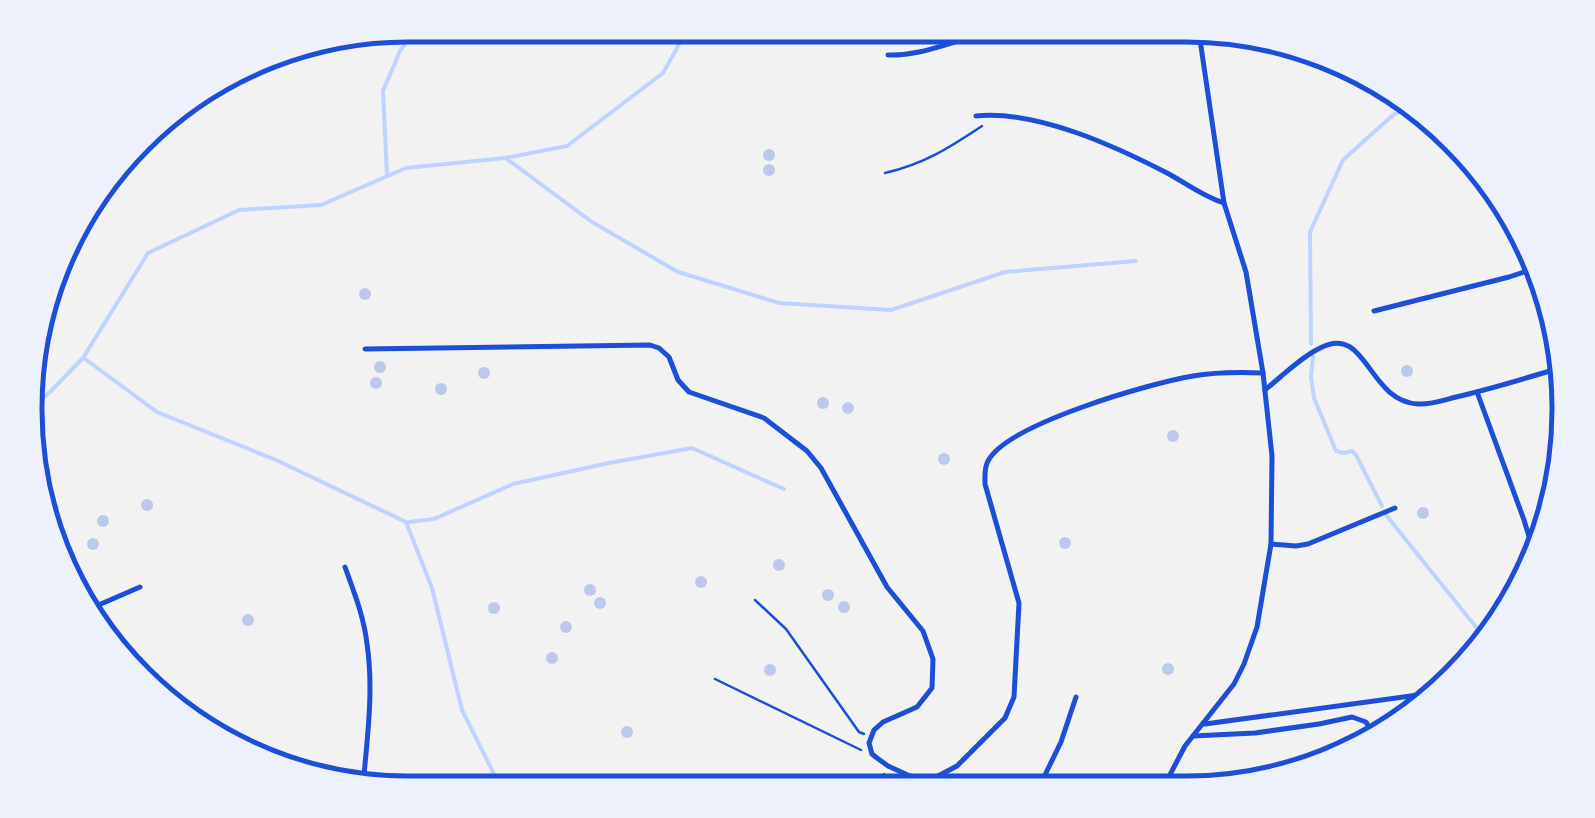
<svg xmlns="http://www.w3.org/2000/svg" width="1595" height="818" viewBox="0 0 1595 818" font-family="'IBM Plex Sans',sans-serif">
<rect width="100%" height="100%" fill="#f2f2f2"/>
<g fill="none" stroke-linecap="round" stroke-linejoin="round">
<g stroke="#bfd3fe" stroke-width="4">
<path d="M507,159l85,63 86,50 101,31 112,7 114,-38 131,-11"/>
<path d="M387,175l-4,-84 17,-40 19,-26"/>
<path d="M1311,344l-1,-112 33,-72 50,-45 17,-9"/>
<path d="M1313,357l-2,20 3,21 22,53 8,2 8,-2 4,4 26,51"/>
<path d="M85,359l72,53 119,48 130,62 26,66 30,122 41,82"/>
<path d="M28,410l22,-18 33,-34 65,-105 91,-43 82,-5 85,-37 99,-10 62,-12 96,-73 27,-48"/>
<path d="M1386,515l102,127"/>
<path d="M409,522l25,-3 79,-35 96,-21 83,-15 92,41"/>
</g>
</g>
<g fill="#bdc9ec">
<circle cx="769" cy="155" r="6"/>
<circle cx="769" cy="170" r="6"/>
<circle cx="365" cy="294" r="6"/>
<circle cx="380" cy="367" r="6"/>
<circle cx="1407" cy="371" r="6"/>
<circle cx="484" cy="373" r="6"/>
<circle cx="376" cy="383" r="6"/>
<circle cx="441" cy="389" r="6"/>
<circle cx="823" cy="403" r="6"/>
<circle cx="848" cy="408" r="6"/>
<circle cx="1173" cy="436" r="6"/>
<circle cx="944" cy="459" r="6"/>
<circle cx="147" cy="505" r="6"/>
<circle cx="53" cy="508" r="6"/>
<circle cx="1423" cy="513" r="6"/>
<circle cx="103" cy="521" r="6"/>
<circle cx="1065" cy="543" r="6"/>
<circle cx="93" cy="544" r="6"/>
<circle cx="779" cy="565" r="6"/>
<circle cx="701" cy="582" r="6"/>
<circle cx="590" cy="590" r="6"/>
<circle cx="828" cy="595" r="6"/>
<circle cx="600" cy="603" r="6"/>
<circle cx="844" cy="607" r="6"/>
<circle cx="494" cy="608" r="6"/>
<circle cx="248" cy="620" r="6"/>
<circle cx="566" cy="627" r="6"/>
<circle cx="552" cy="658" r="6"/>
<circle cx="1168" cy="669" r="6"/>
<circle cx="770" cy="670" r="6"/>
<circle cx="627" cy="732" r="6"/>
</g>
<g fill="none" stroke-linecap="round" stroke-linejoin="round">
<g stroke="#1d4ed8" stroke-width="2.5">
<path d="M885,173c39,-9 64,-25 97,-47"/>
<path d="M755,600l31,29 73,103 5,2"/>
<path d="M715,679l146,71"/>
<path d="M884,774l16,17"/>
</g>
<g stroke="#1d4ed8" stroke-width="5">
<path d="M888,55c31,1 56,-11 85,-18 21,-6 42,-9 64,-11"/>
<path d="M241,69c24,2 37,-7 52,-25"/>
<path d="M976,116c61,-6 139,30 193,58 18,10 35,23 55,29"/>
<path d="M1374,311l135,-34 30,-10"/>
<path d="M365,349l285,-4 9,3 10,9 9,23 11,12 75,26 43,33 14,17 66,119 36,44 10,28 -1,29 -15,19 -34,15 -9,8 -5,13 3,11 5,4 11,8 22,10 13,3 15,-3 19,-10 48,-48 9,-21 5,-94 -34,-119c0,-8 -1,-16 3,-23 19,-37 163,-78 205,-85 23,-4 46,-4 70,-3"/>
<path d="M1265,390c17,-14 35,-32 55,-42 47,-25 47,53 98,56 12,1 26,-4 38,-7 35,-8 70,-19 104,-29"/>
<path d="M1477,392l47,128 12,39"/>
<path d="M1271,544l25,2 12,-2 87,-36"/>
<path d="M345,567c9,25 19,50 22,77 7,46 0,96 -4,142"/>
<path d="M87,610l53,-23"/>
<path d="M1205,724l235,-32"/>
<path d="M1193,736l62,-3 64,-9 33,-7 14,5 9,16"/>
<path d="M1041,790l2,-11 18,-37 15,-45"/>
<path d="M1162,790l23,-44 49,-62 10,-20 13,-37 14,-83 1,-88 -9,-83 -17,-101 -22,-69 -26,-177"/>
</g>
</g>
<path d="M0 0H1595V818H0ZM408 42H1186A366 366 0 0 1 1552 408V410A366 366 0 0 1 1186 776H408A366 366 0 0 1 42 410V408A366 366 0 0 1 408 42Z" fill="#edf1fc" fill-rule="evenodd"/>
<path fill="none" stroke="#1d4ed8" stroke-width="5" d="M408 42H1186A366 366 0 0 1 1552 408V410A366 366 0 0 1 1186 776H408A366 366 0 0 1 42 410V408A366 366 0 0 1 408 42Z"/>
</svg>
